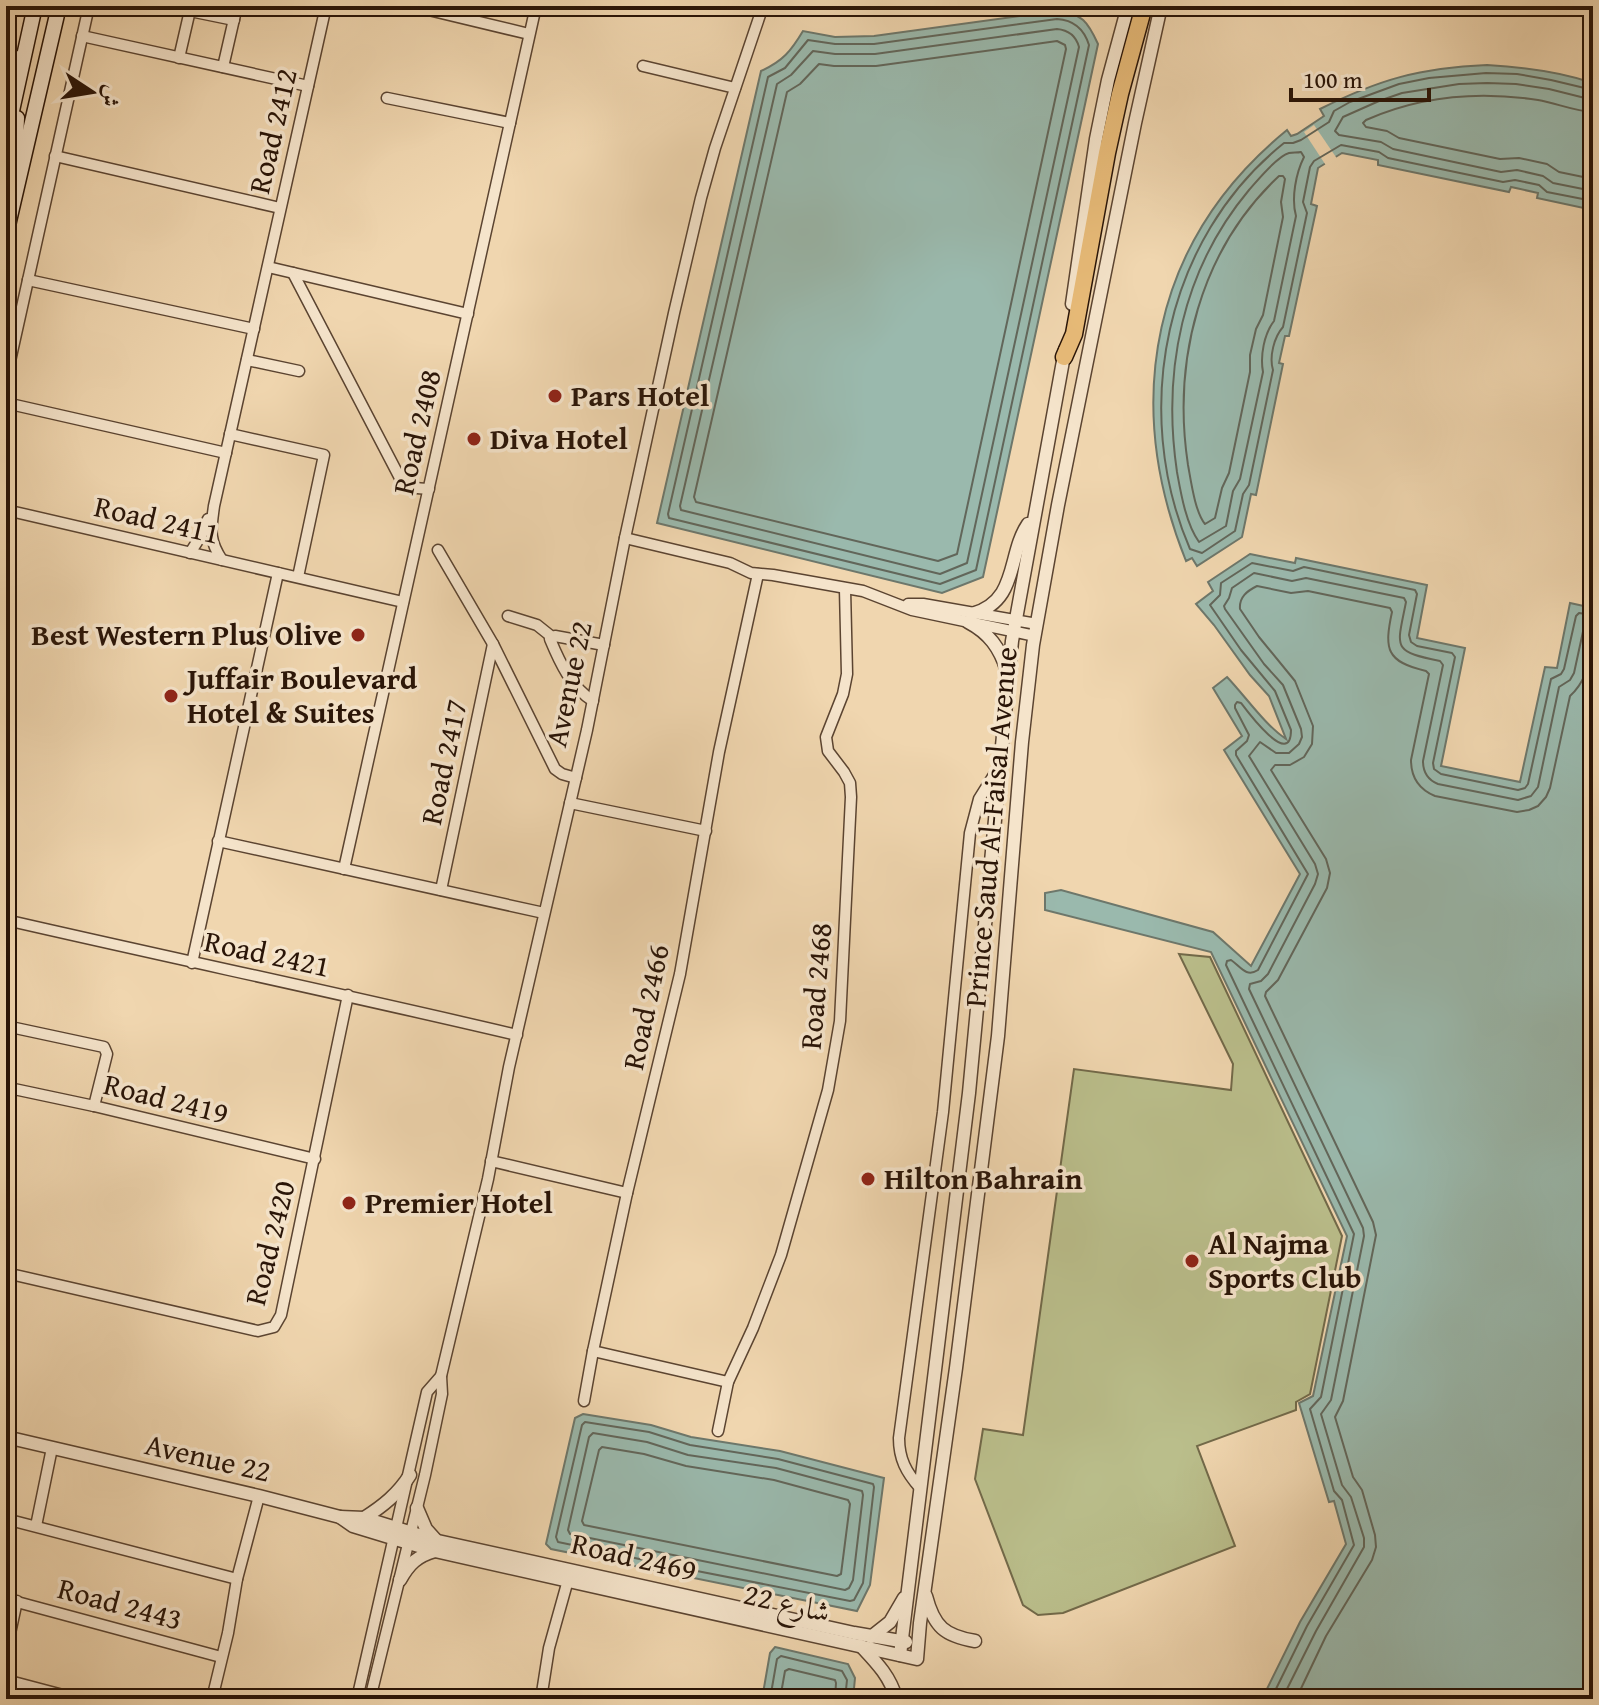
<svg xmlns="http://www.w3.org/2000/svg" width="1599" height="1705" viewBox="0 0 1599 1705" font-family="'Gentium Book Plus',Amiri,serif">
<rect width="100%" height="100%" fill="#f0d6af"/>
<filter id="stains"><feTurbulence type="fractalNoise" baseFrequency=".0025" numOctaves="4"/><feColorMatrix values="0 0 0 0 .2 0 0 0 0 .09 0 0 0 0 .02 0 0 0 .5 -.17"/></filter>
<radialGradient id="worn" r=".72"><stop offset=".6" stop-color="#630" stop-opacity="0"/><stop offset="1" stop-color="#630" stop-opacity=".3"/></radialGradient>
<path fill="#babe8b" stroke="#726949" stroke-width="2" d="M1179,954l31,3 132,279 -32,158 -14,8v8l-99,36 38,100 -172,67 -25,2 -15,-10 -48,-126 8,-50 40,6 51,-366 157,21 2,-26z"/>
<g fill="#9ab9ad" stroke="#6d776b" stroke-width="2">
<path d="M1057,11c25,2 31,11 41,33l-115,533 -41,16 -285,-70 104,-452c22,-10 30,-20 42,-40l32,6 39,-1z"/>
<path d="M1487,65c36,2 72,6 106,18v127l-56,-12 1,-5 -27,-6 -2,5 -131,-27v-5l-36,-7 -24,15 -7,36 6,2 -28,130h-4l-6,27 4,1 -27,131 -5,-1 -9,43 -45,29 -5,-8 -6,3c-64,-159 -35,-320 101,-431l4,6 6,-2 27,-18 -4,-7c60,-30 100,-41 167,-44z"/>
<path d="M1250,554l45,9 1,-5 131,27 -10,53 48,10 -24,118 79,16 25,-115 12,1 13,-65 23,5v1091h-331l38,-77 46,-78 -12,-43 -5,1 -30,-99 14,-7 34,-160 -136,-284 -166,-42v-17l16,-3 152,42 38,34 49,-92 -76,-124 18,-14 -29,-48 14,-11c19,20 38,48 59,62l-17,-43 -19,-21 -36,-50 -18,-21 17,-13 -5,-9z"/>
<path d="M583,1414l68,11 40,12 89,14 104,27 -14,107 -13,26 -306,-62 -5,-5 29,-126z"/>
<path d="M775,1647l73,17 7,14 -2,21h-91l8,-46z"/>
</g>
<path fill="#f0d6af" d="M1314,125l24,35 -11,7 -23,-35z"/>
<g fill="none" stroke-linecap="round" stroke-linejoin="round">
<g stroke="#62665a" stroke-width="2">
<path d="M1057,19c17,1 27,10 32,26l-113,525 -36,14 -271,-66 -1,-4 100,-437 17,-9 23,-28 27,4h39z"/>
<path d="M1057,29c11,1 19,7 22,18l-112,516 -27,11 -259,-64 -1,-4 97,-422 14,-9 22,-24 22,3h40z"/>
<path d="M1057,41l8,4 1,4 -109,505 -19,7 -242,-59 -2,-5 93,-405 13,-8 19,-20 15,2h42z"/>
<path d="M1593,90l-42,-10 -34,-6 -31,-1 -57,5 -30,6 -49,18 -16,9 -5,11 -28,18 -8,3h-9c-119,95 -154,267 -94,406l12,4 33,-22 8,-37 6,-9 24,-115c-4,-13 1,-33 10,-43l24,-114 -4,-11 7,-35 4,-6 27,-16 38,7 9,6 115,24 12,-2 24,5 8,7 46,9"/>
<path d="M1593,100l-44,-11 -33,-5 -29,-1 -28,1 -57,9 -23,8 -36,16 -8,14 4,4 42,7 12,7 108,23 16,-2 26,6 10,7 40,8"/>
<path d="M1593,112c-19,-1 -37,-9 -55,-12 -59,-9 -118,-4 -172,20l-3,3 3,4 21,4 12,7 101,21 19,-1 28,6 12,8 34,7"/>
<path d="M1301,152l3,5c-8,16 -13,41 -8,59l-22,105c-10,13 -14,35 -11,51l-23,107 -7,12 -7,35 -27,16c-13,-18 -18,-48 -22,-70 -15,-101 5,-202 72,-282 8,-9 28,-34 40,-37 4,-1 8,0 12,-1z"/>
<path d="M1279,176h4l2,3 -4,23 2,15 -20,98 -7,14 -6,26v17l-21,101 -7,15 -7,30 -10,6c-10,-12 -14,-43 -17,-59 -16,-105 12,-215 91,-289z"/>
<path d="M585,1422l64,10 41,13 88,14 95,25 1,3 -11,96 -9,17 -4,1 -153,-30 -139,-29 -2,-5 26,-112z"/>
<path d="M593,1433l54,9 41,13 88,13 86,23 1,4 -10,85 -4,8 -4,2 -275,-56 -2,-4 21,-93z"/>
<path d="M602,1447l42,7 42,12 88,14 74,20 2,4 -9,70 -4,2 -253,-51 -2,-4 17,-71z"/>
<path d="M770,1699l7,-40 4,-3 61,15 5,9 -2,19"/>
<path d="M780,1699l5,-28 4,-2 46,11 1,3 -1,16"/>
<path d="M1271,1699l36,-73 47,-81 -12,-45 -8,-9 -24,-82 11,-12 33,-163 -128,-269 1,-4 4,-1c9,6 15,18 27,10l50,-96 -72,-119v-4l11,-10 2,-6 -14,-27v-3l2,-3 4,1c6,8 50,67 50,27l-16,-39 -34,-41 -31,-45 10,-10 1,-12 31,-20 41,8 11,-4 111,23 2,4 -8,41 2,7 6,4 35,7 3,4 -22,106 1,6 7,5 77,16 7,-2 3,-4 23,-105 10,-5 3,-5 12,-53 3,-3 14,2"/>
<path d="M1282,1699l34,-68 48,-84v-9l-13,-41 -9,-12 -21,-71 10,-14 33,-164 -1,-8 -114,-239 1,-5 11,-3 7,-7 47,-90 3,-10 -3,-10 -66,-108 11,-14 16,11h13l10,-9 3,-7 -1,-8 -18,-44 -19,-21 -39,-55 -1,-3 5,-8 3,-10 22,-15 38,8 14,-3 98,20 2,4c-9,46 -15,49 34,59l3,4 -20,96c0,12 5,19 15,23l80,16 13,-4 7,-9 21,-100 11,-7 4,-7 10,-46 2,-2h7"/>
<path d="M1296,1699l30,-63 46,-76 4,-13 -1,-12 -13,-45 -9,-13 -18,-60 8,-16 33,-166 -3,-13 -108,-226 1,-4 12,-12 49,-92 3,-15 -4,-14 -55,-89 4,-5h15l14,-8 8,-13 1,-18 -18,-45 -36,-44 -19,-28c-1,-12 7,-18 17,-23l34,7 17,-2 82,17 2,4c-8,37 -6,50 34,59l3,3 -18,86c0,17 7,29 24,36l82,16 12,-2 9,-4 8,-9 4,-9 20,-92c18,-17 18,-33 23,-56"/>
</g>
<defs>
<g id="minor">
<path d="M412,6l117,28"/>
<path d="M190,11l44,9"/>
<path d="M82,36l226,50"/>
<path d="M179,58l12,-52"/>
<path d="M643,66l92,22"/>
<path d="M223,67l14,-61"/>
<path d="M387,98l123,25"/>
<path d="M55,156l225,52"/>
<path d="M268,267l200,47"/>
<path d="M293,273l108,207c8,9 17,8 28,9"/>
<path d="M28,280l226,49"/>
<path d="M247,360l52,11"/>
<path d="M6,379l83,-373"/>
<path d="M6,403l220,50"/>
<path d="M230,434l94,21 -26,122"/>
<path d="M6,510l397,92"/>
<path d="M625,538l105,25 21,10 22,2 90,16 49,19 123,26"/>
<path d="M438,550l55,94 62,125 7,5 14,4"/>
<path d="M190,553l12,-19 6,-15"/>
<path d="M222,560c-14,-21 -11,-31 -8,-54l112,-500"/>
<path d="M908,604h15l114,20"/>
<path d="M508,616l29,9 15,12"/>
<path d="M593,701c-22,-14 -33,-38 -43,-62l5,-3 49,9"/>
<path d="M570,803l136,28"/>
<path d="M218,841l326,72"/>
<path d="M344,869l192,-863"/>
<path d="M441,890l52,-246"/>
<path d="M6,920c170,39 341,75 511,115"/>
<path d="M192,963l86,-390"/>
<path d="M6,1026l98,21 3,7 -13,52"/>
<path d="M6,1092l8,-3 80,17 221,53"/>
<path d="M491,1161l136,32"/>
<path d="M6,1273l252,58 16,-4 7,-12 67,-320"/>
<path d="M728,1382l-135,-31 34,-158 53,-219 39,-222 39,-178"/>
<path d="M584,1401l9,-50"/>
<path d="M718,1431l10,-49 25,-54 28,-73 47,-165 12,-69 11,-224 -1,-14 -6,-11 -16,-21 -2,-14 17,-43 4,-20 -2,-85"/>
<path d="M920,1488c-14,-16 -21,-29 -21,-50l44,-326 27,-279 9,-34 20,-32"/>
<path d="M6,1519l231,60"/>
<path d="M36,1526l16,-78"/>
<path d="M6,1599l215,58"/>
<path d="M6,1652l11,-51"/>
<path d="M6,1680l72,19"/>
<path d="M212,1699l16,-66 9,-54 22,-83"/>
<path d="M357,1699l70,-307 14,-16"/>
<path d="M370,1699l55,-224 17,-81 -1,-18 47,-197 21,-112 78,-337 38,-192 49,-225 27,-115 14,-50 48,-142"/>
<path d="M541,1699l8,-51 19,-68"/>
</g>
<g id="tertiary">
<path d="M1072,304l24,-165 12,-59 20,-74"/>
<path d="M972,614c47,-13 35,-59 56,-90"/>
<path d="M968,622c21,11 32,26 39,49"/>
<path d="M6,1437l253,59 81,21 13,9 82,25 482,108 3,-36 36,-255 42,-332 24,-294 11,-97 25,-140 77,-382 26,-117"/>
<path d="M417,1508l9,21 9,10"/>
<path d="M340,1517l24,1 74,23 416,92 52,9"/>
<path d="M364,1518c19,-12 34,-24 46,-43"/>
<path d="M400,1580c9,-16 17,-24 35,-29"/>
<path d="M926,1596c8,31 19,40 49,45"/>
<path d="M871,1637l19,-15 14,-24"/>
<path d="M861,1646c15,16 29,30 35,52"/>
<path d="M900,1655l69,-562 43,-452 53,-291"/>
</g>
<g id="secondary">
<path d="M6,79l13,-21"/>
<path d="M6,138l29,-132"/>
<path d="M9,177l7,-36 1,-23"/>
<path d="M6,234l53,-228"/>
</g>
<path id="primary" d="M1064,357l10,-23 33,-181 13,-59 24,-88"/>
</defs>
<use href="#minor" stroke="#5b4431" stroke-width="13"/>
<use href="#tertiary" stroke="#5b4431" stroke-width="15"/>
<use href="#secondary" stroke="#291407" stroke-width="17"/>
<use href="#primary" stroke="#291407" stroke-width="19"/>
<use href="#minor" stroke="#f5e4cb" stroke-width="10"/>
<use href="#tertiary" stroke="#f5e4cb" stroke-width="12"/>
<use href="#secondary" stroke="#f5e4cb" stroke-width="14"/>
<use href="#primary" stroke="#e8bb78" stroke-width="16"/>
</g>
<g fill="#8f2418" stroke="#f5e4cb" stroke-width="3">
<circle cx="555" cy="396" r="8"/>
<circle cx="474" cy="439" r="8"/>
<circle cx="358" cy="635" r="8"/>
<circle cx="171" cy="696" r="8"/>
<circle cx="868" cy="1179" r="8"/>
<circle cx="349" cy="1203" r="8"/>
<circle cx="1192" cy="1261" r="8"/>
</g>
<g text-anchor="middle" stroke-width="7" stroke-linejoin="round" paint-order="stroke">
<g font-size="30" fill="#291407" stroke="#f5e4cb">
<text transform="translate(273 131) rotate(-77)" y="10">Road 2412</text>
<text transform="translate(417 432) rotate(-77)" y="10">Road 2408</text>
<text transform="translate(157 520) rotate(13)" y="10">Road 2411</text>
<text transform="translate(569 684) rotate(-78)" y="10">Avenue 22</text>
<text transform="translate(444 762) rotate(-78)" y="10">Road 2417</text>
<text transform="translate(991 827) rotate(-85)" y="10">Prince Saud Al-Faisal Avenue</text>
<text transform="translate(267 954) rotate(12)" y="10">Road 2421</text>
<text transform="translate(816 986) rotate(-85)" y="10">Road 2468</text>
<text transform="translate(646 1007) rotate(-78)" y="10">Road 2466</text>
<text transform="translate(166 1099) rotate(14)" y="10">Road 2419</text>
<text transform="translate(270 1243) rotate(-76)" y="10">Road 2420</text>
<text transform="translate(208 1458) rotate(13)" y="10">Avenue 22</text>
<text transform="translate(634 1557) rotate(13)" y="10">Road 2469</text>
<text transform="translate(787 1603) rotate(13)" y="10">شارع 22</text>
<text transform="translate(120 1604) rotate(15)" y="10">Road 2443</text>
</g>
<g font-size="30" font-weight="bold" fill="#291407" stroke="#f5e4cb" text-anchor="start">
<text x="571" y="406">Pars Hotel</text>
<text x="490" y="449">Diva Hotel</text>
<text x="342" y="645" text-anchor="end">Best Western Plus Olive</text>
<text x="187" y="689">Juffair Boulevard<tspan x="187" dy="34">Hotel &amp; Suites</tspan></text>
<text x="884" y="1189">Hilton Bahrain</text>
<text x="365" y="1213">Premier Hotel</text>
<text x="1208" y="1254">Al Najma<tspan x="1208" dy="34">Sports Club</tspan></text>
</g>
</g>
<rect width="1599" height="1705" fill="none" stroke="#f0d6af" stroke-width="32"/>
<rect x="8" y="8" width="1583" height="1689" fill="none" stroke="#291407" stroke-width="4"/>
<rect x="16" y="16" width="1567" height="1673" fill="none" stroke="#291407" stroke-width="2"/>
<g transform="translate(92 92) rotate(102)" stroke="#f5e4cb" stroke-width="6" paint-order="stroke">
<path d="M0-6L14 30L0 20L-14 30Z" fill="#291407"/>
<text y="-12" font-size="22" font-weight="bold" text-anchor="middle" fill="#291407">ش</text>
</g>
<path d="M1291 88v12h138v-12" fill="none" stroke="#291407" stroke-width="4"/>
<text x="1303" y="88" font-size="24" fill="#291407" stroke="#f5e4cb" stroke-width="6" paint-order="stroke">100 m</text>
<rect width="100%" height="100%" filter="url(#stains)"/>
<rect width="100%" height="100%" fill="url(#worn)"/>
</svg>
